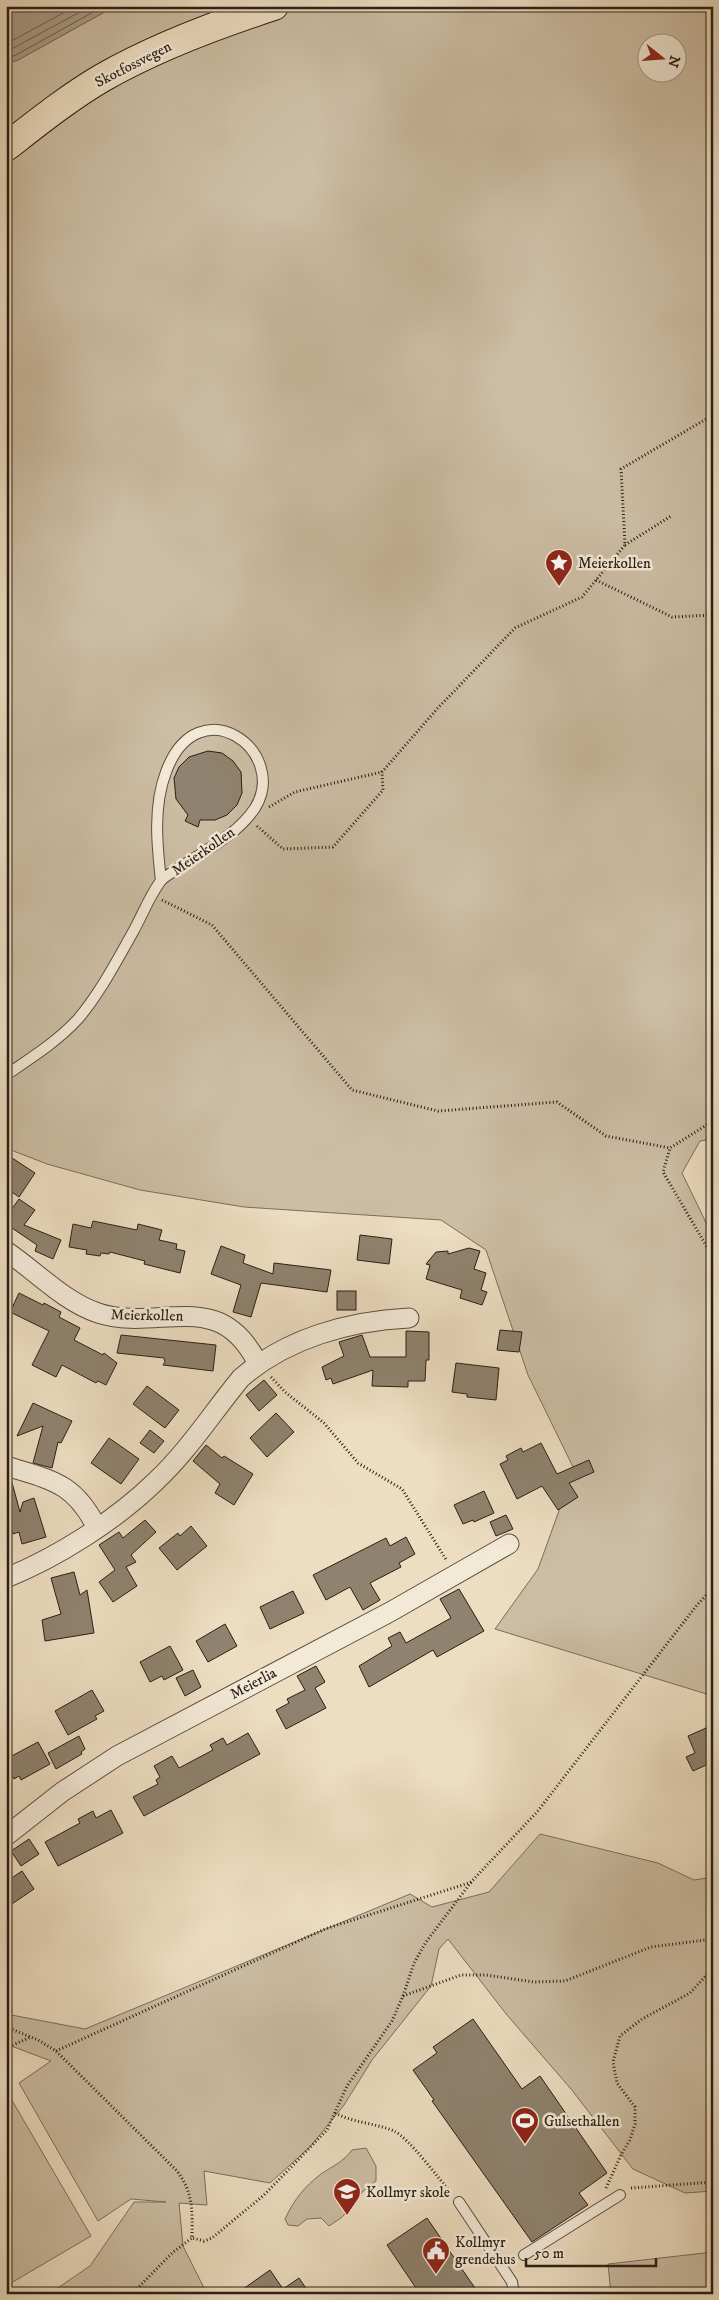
<svg xmlns="http://www.w3.org/2000/svg" width="719" height="2300" viewBox="0 0 719 2300" font-family="'IM FELL DW Pica',serif">
<rect width="100%" height="100%" fill="#edddc1"/>
<filter id="stains"><feTurbulence type="fractalNoise" baseFrequency=".004" numOctaves="4"/><feColorMatrix values="0 0 0 0 .2 0 0 0 0 .09 0 0 0 0 .02 0 0 0 .5 -.17"/></filter>
<radialGradient id="worn" r=".72"><stop offset=".6" stop-color="#630" stop-opacity="0"/><stop offset="1" stop-color="#630" stop-opacity=".3"/></radialGradient>
<g fill="#ccbda4" stroke="#7a6e5c" fill-rule="evenodd">
<path d="M121,6h592v1133l-13,2 -18,32 31,64v459l-218,-67 43,-60 36,-100 -46,-94 -42,-125 -45,-30 -197,-13 -104,-17 -93,-26 -41,-16v-878c6,-11 8,-20 0,-31v-175l12,-4 92,-51zM646,42h30v30h-30z"/>
<path d="M540,1834l118,29 36,17 19,-3v314l-28,2 -52,-24 -62,-80 -64,-74 -59,-76 -9,10 -8,37 -59,74 -28,45 -34,42 -40,36 -66,-12 3,34 -28,-2 4,43 24,48h-158l41,-28 44,-64h32l-35,-3 -33,22 -79,-138 32,-22 -45,-17v-30l79,15 325,-135 22,13 57,-15z"/>
<path d="M6,2090l85,146 -85,50z"/>
<path d="M366,2148l10,18v15l-14,11 -6,11 -15,15 -12,8 -8,-8 -14,1 -9,7 -10,-1 -3,-6c9,-19 19,-32 36,-45 12,-8 22,-12 31,-24z"/>
<path d="M713,2252v42h-102l-3,-30z"/>
</g>
<path fill="#aa9c87" stroke="#766a59" d="M6,6h115l-11,3 -92,51 -12,4z"/>
<g fill="none" stroke-linecap="round" stroke-linejoin="round">
<g stroke="#6a5e4e" stroke-width="1">
<path d="M6,44l70,-38"/>
<path d="M6,52l85,-46"/>
<path d="M6,59l10,-4 88,-49"/>
</g>
</g>
<g fill="#8f826e" stroke="#291f15">
<path d="M208,751l14,2 11,8 8,11 1,21 -5,12 -10,10 -12,5h-15l-2,7 -13,-6 3,-6 -12,-16 -2,-21 5,-11 10,-10z"/>
<path d="M6,1154l29,19 -16,24 -13,-9z"/>
<path d="M19,1199l16,11 -11,15 37,15 -8,19 -18,-8 2,-6 -31,-21v-7z"/>
<path d="M93,1221l44,9 1,-6 24,6 -3,10 18,4 -1,5 9,2 -5,22 -36,-9 1,-3 -35,-9 -1,2 -8,-1 -1,3 -14,-2 1,-4 -18,-3 4,-23 18,4z"/>
<path d="M360,1235l32,4 -3,25 -32,-4z"/>
<path d="M221,1246l24,9 -2,8 30,11 1,-11 57,7 -4,22 -66,-9 -10,34 -18,-5 8,-27 -30,-11z"/>
<path d="M469,1248l11,3 -6,18 12,4 -5,17 6,2 -5,13 -22,-7 2,-8 -36,-11 4,-14 -4,-1 10,-12 12,-1v3z"/>
<rect x="337" y="1291" width="19" height="19"/>
<path d="M19,1293l24,12 1,-2 17,9 -2,5 21,11 -6,12 29,15 1,-2 13,10 -11,22 -8,-4 -2,2 -34,-18 -6,12 -24,-12 17,-34 -39,-19z"/>
<path d="M500,1330l22,2 -3,20 -22,-2z"/>
<path d="M406,1331l23,1v28h-3l-1,21h-17v6l-36,-1 1,-16 -40,14 -2,-6 -5,2 -4,-13 22,-11 -5,-14 23,-7 8,22h36z"/>
<path d="M121,1335l95,10 -3,26 -50,-6 2,-3 -1,-4 -47,-5z"/>
<path d="M456,1363l43,5 -3,32 -29,-3v-3l-15,-2z"/>
<path d="M264,1380l13,15 -18,16 -13,-16z"/>
<path d="M147,1386l32,24 -14,18 -32,-24z"/>
<path d="M33,1403l39,18 -11,22 -3,-1 -6,26 -19,-5 10,-37 -26,10z"/>
<path d="M276,1413l18,19 -27,25 -17,-19z"/>
<path d="M150,1430l14,11 -10,12 -14,-10z"/>
<path d="M109,1438l30,21 -18,25 -30,-21z"/>
<path d="M541,1443l16,31 32,-14 5,12 -25,11 9,14 -20,13 -16,-24 -25,13 -17,-35 8,-4 -2,-4 15,-8 2,4z"/>
<path d="M206,1445l16,13 2,-2 29,18 -19,31 -19,-12 5,-9 -27,-23z"/>
<path d="M6,1478l5,1 9,33 3,-10 11,-4 12,39 -24,7 -3,-12 -6,2 -7,-21z"/>
<path d="M484,1491l10,22 -20,9 -1,-2 -10,4 -9,-19z"/>
<path d="M506,1515l7,14 -17,7 -6,-14z"/>
<path d="M145,1520l11,12 -25,23 5,7 -10,5 11,19 -24,16 -14,-20 16,-12 -16,-25 20,-13 4,6z"/>
<path d="M191,1526l16,20 -30,24 -18,-22 19,-15 2,3z"/>
<path d="M406,1537l9,17 -16,9 2,4 -31,16 10,17 -17,10 -13,-23 -24,13 -13,-25 73,-37 4,8z"/>
<path d="M74,1572l6,23 7,-5 7,43 -49,8 -3,-21 19,-6 -10,-36z"/>
<path d="M459,1589l25,42 -47,26 -4,-7 -64,37 -10,-21 33,-20 -4,-8 12,-6 6,11 45,-25 -11,-19z"/>
<path d="M293,1591l11,22 -34,16 -10,-22z"/>
<path d="M225,1624l12,22 -29,16 -12,-21z"/>
<path d="M170,1646l13,24 -19,10 -2,-4 -12,6 -10,-20z"/>
<path d="M316,1666l9,16 -10,6 11,20 -40,21 -10,-19 13,-7 -2,-4 18,-9 -8,-14z"/>
<path d="M193,1670l8,17 -16,9 -9,-18z"/>
<path d="M92,1690l12,21 -9,5 2,3 -29,16 -13,-24z"/>
<path d="M713,1725v37l-20,9 -7,-14 9,-4 -7,-17z"/>
<path d="M248,1733l12,21 -116,62 -11,-19 25,-13 -2,-4 4,-3 -6,-11 18,-10 7,12 34,-18 -3,-5 13,-7 4,7z"/>
<path d="M79,1736l6,13 -4,3 1,2 -26,15 -8,-16z"/>
<path d="M38,1742l12,22 -29,16 -2,-4 -5,3 -8,-15v-5z"/>
<path d="M111,1810l12,23 -65,33 -13,-24 35,-19 -2,-4 15,-8 3,7z"/>
<path d="M29,1839l10,15 -18,12 -10,-15z"/>
<path d="M22,1871l12,18 -28,19v-26z"/>
<path d="M473,2019l49,70 18,-13 67,97 -28,20 9,12 -56,37 -100,-141 2,-1 -21,-30 24,-17 -4,-6z"/>
<path d="M427,2218l52,76h-59l-33,-49z"/>
<path d="M270,2270l13,19 16,-11 11,16h-74z"/>
</g>
<g fill="none" stroke-linecap="round" stroke-linejoin="round">
<defs>
<g id="service">
<path d="M6,1075c25,-17 52,-34 72,-56 22,-26 38,-57 55,-87 9,-16 16,-35 27,-50 4,-6 15,-11 21,-15 25,-17 57,-33 74,-59 35,-57 -57,-123 -89,-36 -13,34 -9,73 -5,109"/>
<path d="M459,2202l53,80 2,12"/>
<path d="M524,2255l96,-60"/>
</g>
<g id="minor">
<path d="M6,1251c31,21 57,50 92,62 61,20 121,-28 160,51"/>
<path d="M6,1466c45,14 68,16 91,62"/>
<path d="M6,1578c52,-21 110,-58 150,-97 32,-30 57,-69 85,-103 46,-40 108,-57 168,-60"/>
<path d="M6,1836l56,-44 55,-36 273,-144 119,-68"/>
</g>
<path id="primary" d="M6,147c31,-24 62,-49 96,-69 54,-31 113,-53 172,-72"/>
</defs>
<use href="#service" stroke="#5a4e40" stroke-width="12"/>
<use href="#minor" stroke="#5a4e40" stroke-width="21"/>
<use href="#primary" stroke="#291f15" stroke-width="30"/>
<g stroke="#291f15" stroke-width="3" stroke-dasharray="1 2.5" stroke-linecap="butt">
<path d="M625,545l46,-29"/>
<path d="M596,580l76,37 41,-2"/>
<path d="M269,807l26,-15 87,-20"/>
<path d="M257,826l26,23 50,-2 50,-57 -1,-18 55,-63 78,-81 67,-31 43,-52 -4,-76 92,-54"/>
<path d="M162,900l50,25 140,165 86,21 119,-9 49,34 64,12"/>
<path d="M713,1121l-43,27 -7,24 44,75 6,5"/>
<path d="M271,1377l14,15 39,31 34,40 44,26 45,72"/>
<path d="M403,1996l58,-21h25l48,7 31,-1 86,-34 62,-8"/>
<path d="M6,2027l32,13 18,11 121,120c17,23 15,40 15,67l12,3 8,-3 52,-43 63,-65 20,-44 45,-65 11,-25 11,-33 12,-21 46,-61 65,-69 160,-207 16,-17"/>
<path d="M6,2048l25,-11"/>
<path d="M56,2051l269,-122 147,-47"/>
<path d="M335,2113c19,10 40,10 59,18 15,7 45,48 57,62"/>
<path d="M606,2188l15,-33 9,-15 5,-16v-17l-18,-24 -4,-21 7,-26 22,-17 48,-26 23,-25"/>
<path d="M631,2188l82,-6"/>
<path d="M132,2294l40,-41 20,-15"/>
</g>
<use href="#service" stroke="#f3e9d7" stroke-width="10"/>
<use href="#minor" stroke="#f3e9d7" stroke-width="19"/>
<use href="#primary" stroke="#edddc1" stroke-width="28"/>
</g>
<defs>
<symbol id="sight-pin" viewBox="-11 -11 22 30"><path d="M0 17L-7.5 6A9.5 9.5 0 1 1 7.5 6Z" fill="#8f2418" stroke="#f3e9d7"/><path d="M0-6L1.8-2.2L6-1.7L2.9 1.2L3.7 5.4L0 3.3L-3.7 5.4L-2.9 1.2L-6-1.7L-1.8-2.2Z" fill="#fff"/></symbol>
<symbol id="stadium-pin" viewBox="-11 -11 22 30"><path d="M0 17L-7.5 6A9.5 9.5 0 1 1 7.5 6Z" fill="#8f2418" stroke="#f3e9d7"/><path d="M0-5a6.5 5 0 1 0 0 10a6.5 5 0 1 0 0-10ZM-3.5-1.8h7v3.6h-7Z" fill="#fff"/></symbol>
<symbol id="school-pin" viewBox="-11 -11 22 30"><path d="M0 17L-7.5 6A9.5 9.5 0 1 1 7.5 6Z" fill="#8f2418" stroke="#f3e9d7"/><path d="M0-5L7-2L0 1L-7-2ZM-4 1L0 2.5L4 1V4Q0 6-4 4Z" fill="#fff"/></symbol>
<symbol id="civic-pin" viewBox="-11 -11 22 30"><path d="M0 17L-7.5 6A9.5 9.5 0 1 1 7.5 6Z" fill="#8f2418" stroke="#f3e9d7"/><path d="M-.6-6.5H3V-4.5H.6V-3L4-1V1h2V6H-6V1h2V-1L-.6-3ZM-1.2 2.5V6h2.4V2.5Z" fill="#fff"/></symbol>
</defs>
<g fill-rule="evenodd">
<use href="#sight-pin" x="543" y="547" width="32" height="43"/>
<use href="#stadium-pin" x="509" y="2105" width="32" height="43"/>
<use href="#school-pin" x="331" y="2176" width="32" height="43"/>
<use href="#civic-pin" x="420" y="2235" width="32" height="43"/>
</g>
<g text-anchor="middle" stroke-width="5" stroke-linejoin="round" paint-order="stroke">
<g font-size="15" fill="#291f15" stroke="#f3e9d7">
<text transform="translate(133 64) rotate(-27)" y="5">Skotfossvegen</text>
<text transform="translate(203 851) rotate(-35)" y="5">Meierkollen</text>
<text transform="translate(147 1315) rotate(1)" y="5">Meierkollen</text>
<text transform="translate(253 1683) rotate(-28)" y="5">Meierlia</text>
</g>
<g font-size="15" fill="#291f15" stroke="#f3e9d7" text-anchor="start">
<text x="578" y="568">Meierkollen</text>
<text x="544" y="2126">Gulsethallen</text>
<text x="366" y="2197">Kollmyr skole</text>
<text x="455" y="2247">Kollmyr<tspan x="455" dy="17">grendehus</tspan></text>
</g>
</g>
<rect width="719" height="2300" fill="none" stroke="#edddc1" stroke-width="25"/>
<rect x="8" y="8" width="704" height="2285" fill="none" stroke="#291f15" stroke-width="2.5"/>
<rect x="12" y="12" width="694" height="2275" fill="none" stroke="#291f15"/>
<g transform="translate(662 58) rotate(107)"><circle r="24" fill="#f3e9d7" stroke="#a29889"/>
<path d="M0-4L9 19L0 12L-9 19Z" fill="#8f2418"/>
<text y="-8" font-size="14" font-weight="bold" text-anchor="middle" fill="#291f15">N</text>
</g>
<path d="M526 2258v8h130v-8" fill="none" stroke="#291f15" stroke-width="2.5"/>
<text x="534" y="2258" font-size="15" fill="#291f15" stroke="#f3e9d7" stroke-width="4" paint-order="stroke">50 m</text>
<rect width="100%" height="100%" filter="url(#stains)"/>
<rect width="100%" height="100%" fill="url(#worn)"/>
</svg>
